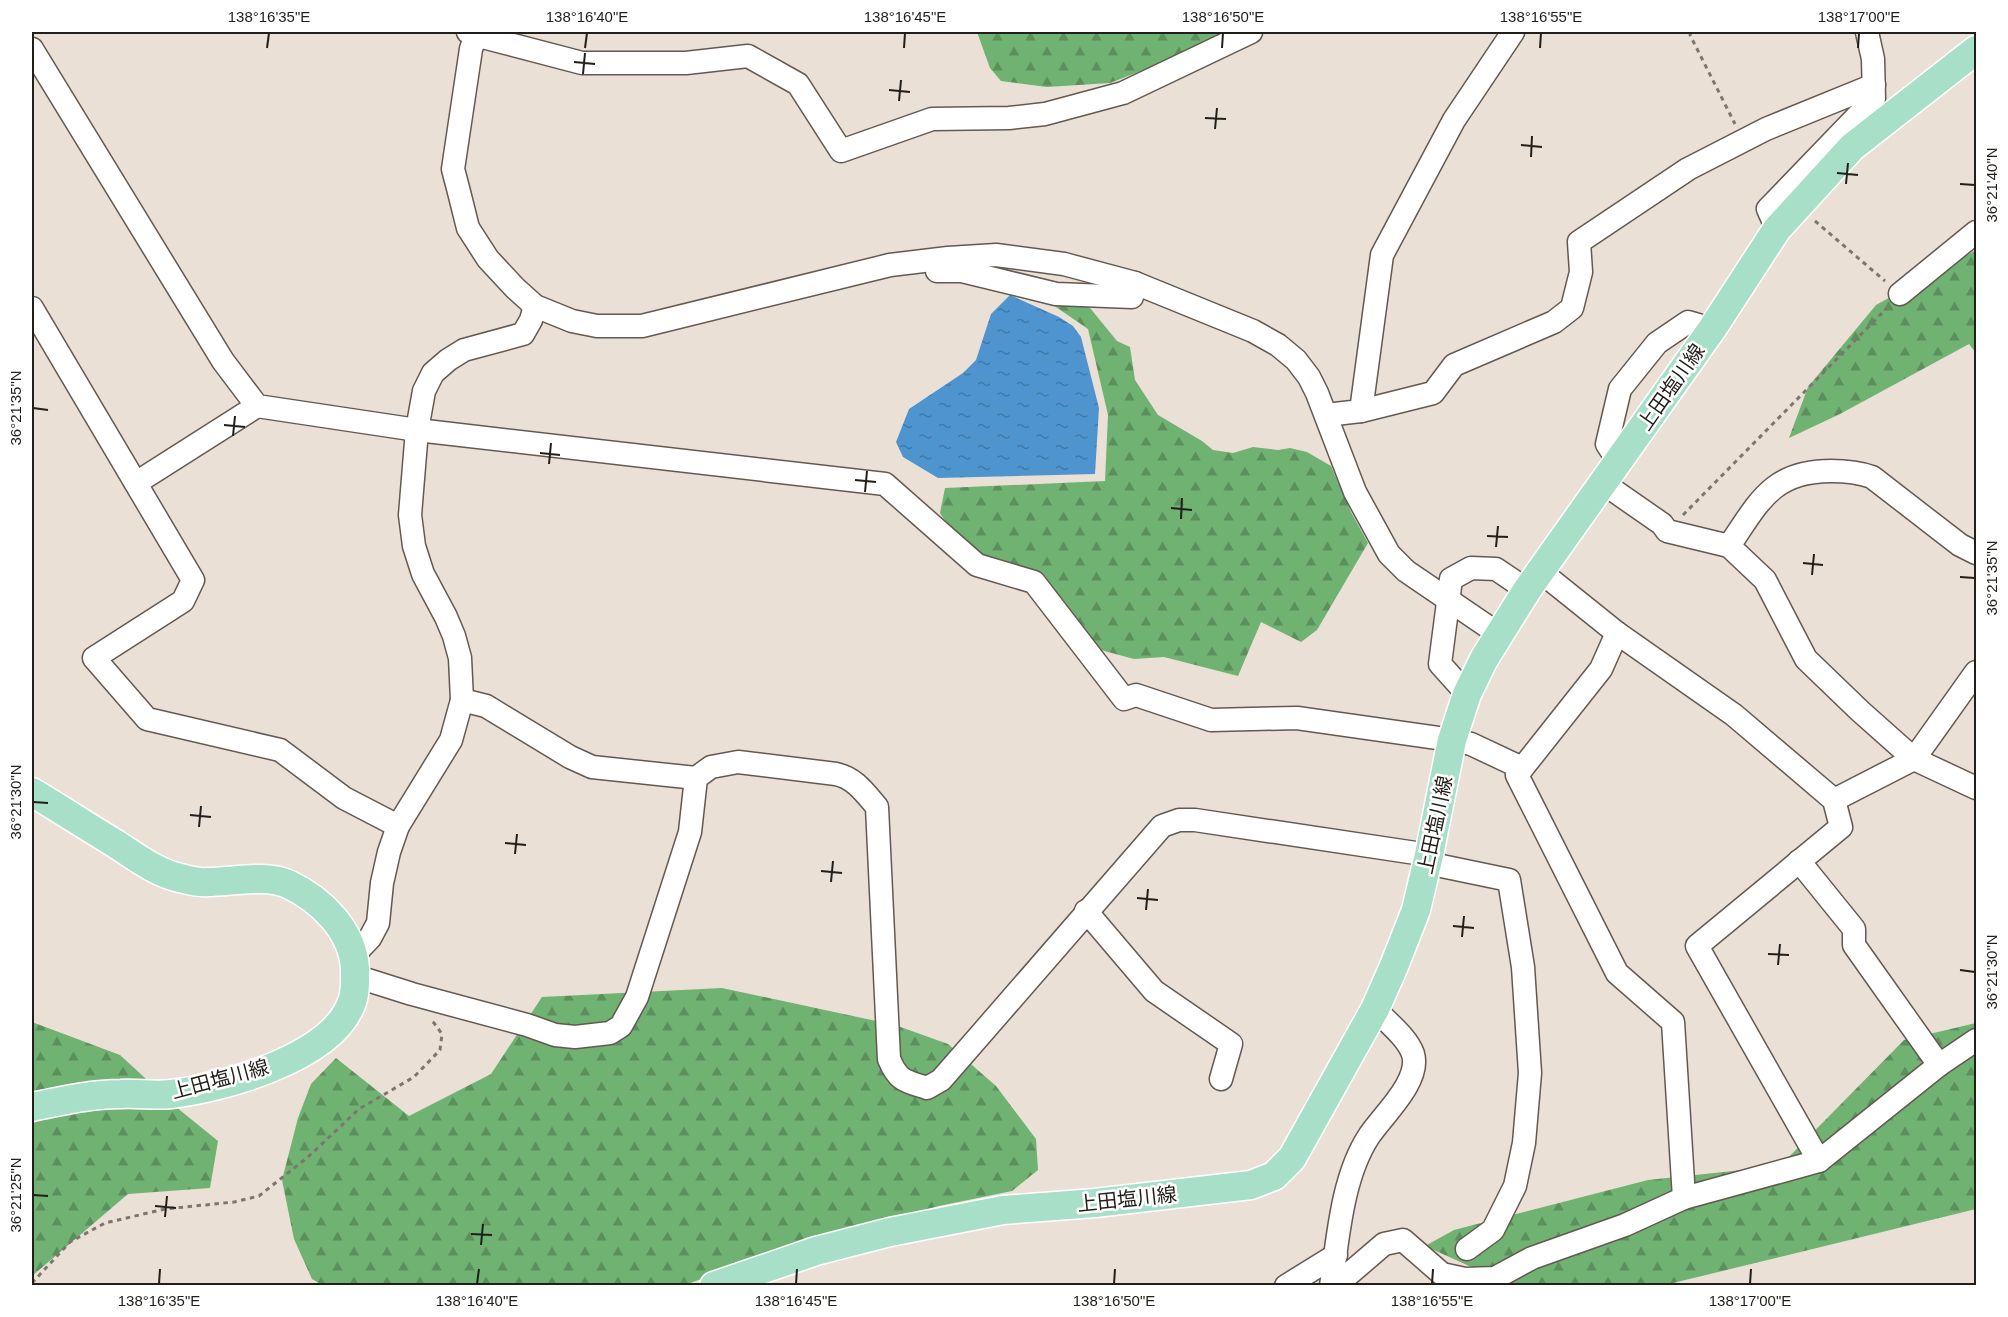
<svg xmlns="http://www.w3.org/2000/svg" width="2008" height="1317" viewBox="0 0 2008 1317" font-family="Helvetica,'Noto Sans JP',sans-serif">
<defs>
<pattern id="forest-firs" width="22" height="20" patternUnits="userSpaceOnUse" patternTransform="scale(1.5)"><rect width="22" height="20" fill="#6fb272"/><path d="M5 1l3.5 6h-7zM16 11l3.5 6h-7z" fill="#5b905d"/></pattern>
<pattern id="water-ripples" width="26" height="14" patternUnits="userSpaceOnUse" patternTransform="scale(1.5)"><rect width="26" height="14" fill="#4e95d0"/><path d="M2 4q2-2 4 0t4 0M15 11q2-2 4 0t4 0" fill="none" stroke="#4079a8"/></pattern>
</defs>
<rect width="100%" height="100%" fill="#ebe0d5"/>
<g fill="url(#forest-firs)">
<path d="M977,32h253l-25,14 -95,37 -63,4 -46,-6 -11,-13z"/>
<path d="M1976,250v103l-7,-9 -129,70 -51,24 19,-51 68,-82z"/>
<path d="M1040,296l38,6 12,6 27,33 13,6 5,33 23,35 44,26 11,9 20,3 20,-6 25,3 12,-2 17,4 24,14 20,46 17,31 -51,87 -16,12 -40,-20 -23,54 -74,-19 -30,2 -37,-10 -46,-40 -31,-23 -56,-35 -24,-38 5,-25 160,-7 3,-66 -20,-86z"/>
<path d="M722,988l173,37 53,19 48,42 40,53 2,31 -26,21 -73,15 -156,43 -101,37 -360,-1 -10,-6 -18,-40 -12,-59 16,-62 13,-34 25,-26 73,58 82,-42 51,-77z"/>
<path d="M32,1022l88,33 61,56 37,30 -8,47 -82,6 -96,82z"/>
<path d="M1976,1023v186l-311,76h-154l-86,-39 29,-16 194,-50 132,-14 124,-126z"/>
</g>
<path fill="url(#water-ripples)" d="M1010,295l49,22 14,9 8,11 18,71 -4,66 -157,4 -35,-21 -7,-15 13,-33 54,-36 13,-13 15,-46z"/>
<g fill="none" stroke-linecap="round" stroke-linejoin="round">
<defs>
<g id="minor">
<path d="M468,32l7,3 107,28h104l62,-7 50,28 43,67 91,-32 77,-1 36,-4 78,-21 128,-61"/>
<path d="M477,32l-6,17 -18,120 6,23 9,36 20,31 27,29 20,18 37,15 25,5h45l248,-61 58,-7 48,-3 68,9 71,19 118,48 25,14 18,15 13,17 8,16 38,99 34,62 17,17 94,64"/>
<path d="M32,49l191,312 34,45 160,24 468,54 92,81 57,17 90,117 12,-4 75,25 86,-2 155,22 19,4 51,24"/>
<path d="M1777,229l-9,-20 106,-110 -1,-40 -6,-27"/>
<path d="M937,271h25l94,23 76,3 3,-14"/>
<path d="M1900,294l76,-62"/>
<path d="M32,308l161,272 -10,21 -89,57 53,61 133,31 64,48 54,28"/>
<path d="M1361,411l72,-18 21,-28 100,-43 18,-14 9,-36 -2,-30 109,-73 78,-40 108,-44"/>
<path d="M1326,415l35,-4 21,-156 72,-135 59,-88"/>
<path d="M1618,461l-11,-17 13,-55 37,-46 31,-21 24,7"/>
<path d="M136,483l121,-77"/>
<path d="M1603,483l59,41 5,7 62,15 36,34 41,79 54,52 54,48 62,29"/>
<path d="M1729,546c30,-44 43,-75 102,-75 15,0 27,1 41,6l88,68 16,8"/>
<path d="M1541,572l76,61 117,82 100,85 7,27 -144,119 122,215"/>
<path d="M1617,633l-16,36 -84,106 100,198 56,49 11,176"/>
<path d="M1467,694l-27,-30 11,-85 20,-11 25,1 31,21"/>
<path d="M462,700l24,6 84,51 22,10 104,11"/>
<path d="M1834,800l80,-41 62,-87"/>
<path d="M1799,861l55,68v16l85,120"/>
<path d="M1427,863l82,17 14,87 7,106 -6,70 -9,43 -22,44 -26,19"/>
<path d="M1086,911l68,80 77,53 -10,35"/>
<path d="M354,955l16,-17 8,-15 4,-40 7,-31 9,-26 53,-86 11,-40 -2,-42 -6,-22 -8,-19 -23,-43 -9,-28 -4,-31 7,-85 7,-39 9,-18 15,-13 16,-10 59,-16 8,-14 4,-14"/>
<path d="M355,976l57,18 115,31 28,10 20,2 35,-4 11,-7 16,-29 53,-165 6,-54 15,-11 27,-5 98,12c19,4 29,19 41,33l12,252c9,22 16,22 38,29l14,-8 21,-24 200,-230 17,-6h16l234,35"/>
<path d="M1286,1286l50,-31"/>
<path d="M1331,1286c7,-48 11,-109 38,-150 14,-21 52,-55 44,-82 -6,-17 -26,-32 -38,-45"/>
<path d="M1335,1286l49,-42 19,-4 39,34 23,5 30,-1 37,-20 93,-33 59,-27 135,-37 120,-96 37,-25"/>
</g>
<g id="major">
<path d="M32,792c28,17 56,35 84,52 20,13 41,29 64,34 9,2 18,5 27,4 24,0 59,-8 81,2 34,16 65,47 67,85 0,14 1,27 -6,40 -24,50 -126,79 -178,85 -16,2 -34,-1 -50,0 -30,0 -60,7 -89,13"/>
<path d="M714,1286l102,-35 74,-19 113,-22 92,-7 156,-18 23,-9 18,-18 83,-149 19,-43 22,-56 13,-55 23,-115 15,-46 17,-35 43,-69 185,-261 65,-100 75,-82 124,-97"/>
</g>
</defs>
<use href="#minor" stroke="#635950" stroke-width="25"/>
<use href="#major" stroke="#fff" stroke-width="31"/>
<g stroke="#7d766f" stroke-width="3" stroke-dasharray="4.5 4.5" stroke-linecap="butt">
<path d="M1691,32l-1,3 45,89"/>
<path d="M1815,221l70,60"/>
<path d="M1683,515l204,-207"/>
<path d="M32,1283l38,-41 35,-19 60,-14 69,-7 25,-6 49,-39 51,-48 55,-32 26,-27 2,-16 -8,-11 -4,-3"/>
</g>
<use href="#minor" stroke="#fff" stroke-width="22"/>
<use href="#major" stroke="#a8dfc9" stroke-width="28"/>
</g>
<path fill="none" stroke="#221e1a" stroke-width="2" d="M267,48l2,-15M585,48l2,-15M904,48l1,-15M1222,48l1,-15M1540,48l1,-15M1858,48l1,-15M574,62l21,2M583,74l2,-21M889,90l21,2M899,101l2,-21M1205,118l21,1M1215,129l2,-21M1521,145l21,2M1531,157l1,-21M1837,173l21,2M1846,184l2,-21M1960,184l15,1M33,408l15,2M224,425l21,2M233,436l2,-20M540,453l20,2M549,464l2,-21M855,480l21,2M865,492l2,-21M1171,508l21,2M1181,519l1,-21M1487,536l21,1M1496,547l2,-21M1803,563l20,2M1812,575l2,-21M1960,577l15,1M33,802l15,1M190,815l21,2M199,827l2,-21M505,843l21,2M515,854l2,-20M821,871l21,2M831,882l2,-21M1137,898l21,2M1146,910l2,-21M1453,926l21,2M1462,937l2,-21M1768,954l21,1M1778,965l2,-21M1960,970l15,2M33,1195l15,1M155,1206l21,2M165,1217l2,-21M471,1234l21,1M481,1245l2,-21M159,1284l1,-15M477,1284l2,-15M796,1284l1,-15M1114,1284l1,-15M1432,1284l1,-15M1750,1284l1,-15"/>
<g text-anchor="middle" stroke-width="5" stroke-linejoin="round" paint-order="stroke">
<g font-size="20" fill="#221e1a" stroke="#fff">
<text transform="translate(1671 387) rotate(-55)" y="7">上田塩川線</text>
<text transform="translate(1435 825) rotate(-78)" y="7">上田塩川線</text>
<text transform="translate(220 1079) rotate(-15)" y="7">上田塩川線</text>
<text transform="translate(1127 1199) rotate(-6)" y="7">上田塩川線</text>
</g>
</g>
<rect width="2008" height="1317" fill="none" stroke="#ffffff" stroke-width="66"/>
<rect x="33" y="33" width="1942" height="1251" fill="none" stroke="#221e1a" stroke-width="2"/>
<g font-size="15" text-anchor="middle" fill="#221e1a">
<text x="269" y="22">138°16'35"E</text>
<text x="587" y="22">138°16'40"E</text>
<text x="905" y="22">138°16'45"E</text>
<text x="1223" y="22">138°16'50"E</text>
<text x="1541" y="22">138°16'55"E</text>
<text x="1859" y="22">138°17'00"E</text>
<text transform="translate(1992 185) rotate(-90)" y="5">36°21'40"N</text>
<text transform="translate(16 408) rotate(-90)" y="5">36°21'35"N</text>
<text transform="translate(1992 578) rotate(-90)" y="5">36°21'35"N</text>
<text transform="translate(16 802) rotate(-90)" y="5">36°21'30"N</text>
<text transform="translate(1992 972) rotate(-90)" y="5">36°21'30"N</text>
<text transform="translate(16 1195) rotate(-90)" y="5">36°21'25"N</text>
<text x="159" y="1306">138°16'35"E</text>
<text x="477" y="1306">138°16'40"E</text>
<text x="796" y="1306">138°16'45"E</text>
<text x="1114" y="1306">138°16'50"E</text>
<text x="1432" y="1306">138°16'55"E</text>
<text x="1750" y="1306">138°17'00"E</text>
</g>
</svg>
